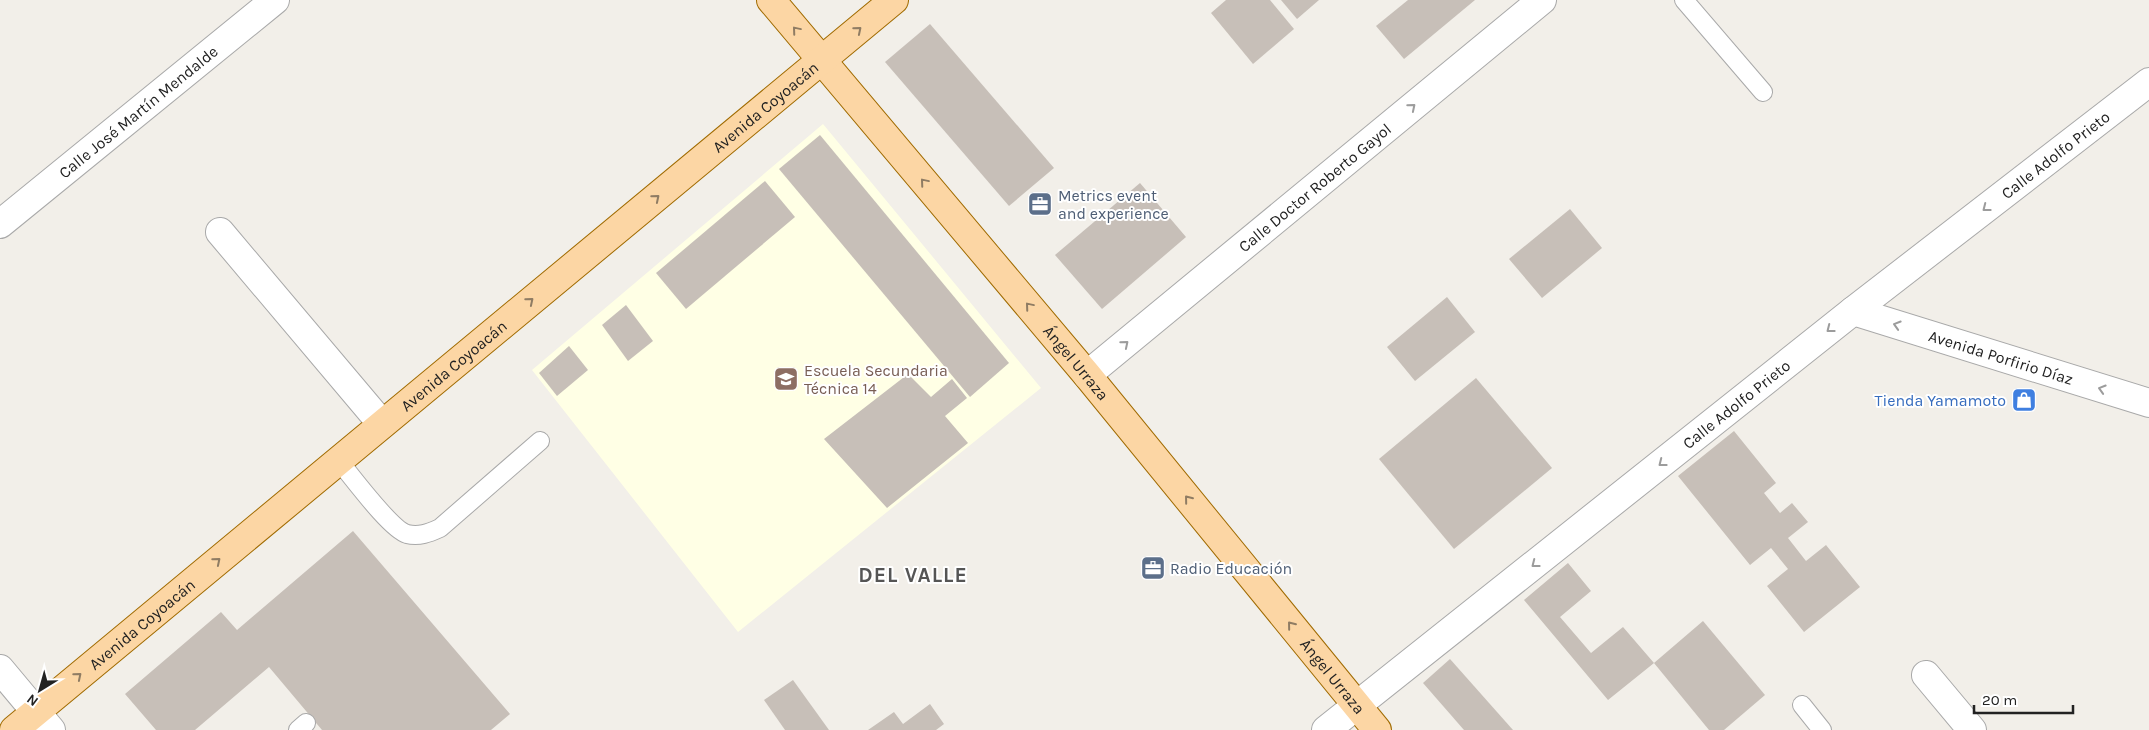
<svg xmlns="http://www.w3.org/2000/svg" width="2149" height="730" viewBox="0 0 2149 730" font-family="Karla,sans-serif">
<rect width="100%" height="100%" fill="#f2efe9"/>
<path fill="#ffffe5" d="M823,124l218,264 -303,244 -206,-262z"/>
<g fill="#c7bfb8">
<path d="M1226,0h44l24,29 -41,35 -42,-51z"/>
<path d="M1281,0h38l-22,19z"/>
<path d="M1408,0h67l-71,59 -28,-33z"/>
<path d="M930,24l124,144 -45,38 -124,-144z"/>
<path d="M820,135l189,228 -39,34 -191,-228z"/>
<path d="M765,181l30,36 -109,92 -30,-36z"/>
<path d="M1140,183l46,54 -84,72 -47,-54z"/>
<path d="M1570,209l32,39 -60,50 -33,-39z"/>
<path d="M1447,297l28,35 -60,49 -28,-34z"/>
<path d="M626,305l27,36 -25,20 -26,-36z"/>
<path d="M569,346l19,24 -31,26 -18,-23z"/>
<path d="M908,374l23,23 21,-18 15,19 -22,18 23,27 -81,65 -63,-69z"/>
<path d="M1476,378l76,90 -98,81 -75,-90z"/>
<path d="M1734,431l42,52 -12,10 16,20 12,-10 16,19 -20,16 18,23 20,-16 34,42 -56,45 -37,-46 21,-17 -17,-21 -21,17 -72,-89z"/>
<path d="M353,531l157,183 -19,16h-169l-53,-63 -74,63h-39l-31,-36 96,-82 16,18z"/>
<path d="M1568,563l23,28 -31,26 31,36 32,-26 31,36 -46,37 -84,-100z"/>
<path d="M1703,621l62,74 -41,35h-15l-55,-67z"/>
<path d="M1450,659l63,71h-49l-41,-47z"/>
<path d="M793,680l36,50h-44l-21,-30z"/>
<path d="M930,704l14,20 -8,6h-68l26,-18 9,12z"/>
</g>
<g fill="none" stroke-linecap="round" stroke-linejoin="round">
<defs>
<g id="service">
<path d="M1684,0l79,92"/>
<path d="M338,460c13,15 52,69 69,74 12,3 22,-1 33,-6l100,-87"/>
<path d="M1802,705l20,25"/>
<path d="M298,730l8,-7"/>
</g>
<g id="minor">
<path id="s1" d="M0,224l275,-224"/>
<path d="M220,232l162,192"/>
<path id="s2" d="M1853,311l296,92"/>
<path id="s3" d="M1087,375l455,-375"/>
<path d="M0,669l51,61"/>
<path d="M1926,675l46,55"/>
</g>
<g id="tertiary">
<path id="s4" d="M1326,730l527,-419 296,-229"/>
</g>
<g id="primary">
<path id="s5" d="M771,0l316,375 290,355"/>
<path id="s6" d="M14,730l880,-730"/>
</g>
</defs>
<use href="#service" stroke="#a9a9a9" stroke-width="20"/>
<use href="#minor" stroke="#a9a9a9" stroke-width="30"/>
<use href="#tertiary" stroke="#a9a9a9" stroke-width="30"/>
<use href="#primary" stroke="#a06b00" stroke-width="30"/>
<use href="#service" stroke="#fff" stroke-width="18"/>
<use href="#minor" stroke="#fff" stroke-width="28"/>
<use href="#tertiary" stroke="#fff" stroke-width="28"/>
<use href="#primary" stroke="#fcd6a4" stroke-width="28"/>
</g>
<defs><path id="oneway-chevron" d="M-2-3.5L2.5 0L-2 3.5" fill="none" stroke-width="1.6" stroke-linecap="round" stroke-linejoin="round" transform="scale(1.25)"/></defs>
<g stroke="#8f7c63">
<use href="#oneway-chevron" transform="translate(796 30) rotate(-130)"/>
<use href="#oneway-chevron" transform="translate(858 30) rotate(-40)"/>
<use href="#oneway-chevron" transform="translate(924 182) rotate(-130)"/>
<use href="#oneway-chevron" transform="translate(656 198) rotate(-40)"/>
<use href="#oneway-chevron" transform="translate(530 301) rotate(-40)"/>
<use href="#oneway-chevron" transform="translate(1029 306) rotate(-130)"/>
<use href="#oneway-chevron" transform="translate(1188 499) rotate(-129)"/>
<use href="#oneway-chevron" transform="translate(217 561) rotate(-40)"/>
<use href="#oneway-chevron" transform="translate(1291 625) rotate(-129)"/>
<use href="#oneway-chevron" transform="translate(78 676) rotate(-40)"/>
</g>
<g stroke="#9c9c9c">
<use href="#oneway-chevron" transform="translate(1412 107) rotate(-40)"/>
<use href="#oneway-chevron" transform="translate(1986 208) rotate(142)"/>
<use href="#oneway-chevron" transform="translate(1897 325) rotate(-163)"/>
<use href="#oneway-chevron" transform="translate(1830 329) rotate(142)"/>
<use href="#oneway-chevron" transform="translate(1125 344) rotate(-40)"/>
<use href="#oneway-chevron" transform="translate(2102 389) rotate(-163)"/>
<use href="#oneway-chevron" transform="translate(1662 463) rotate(142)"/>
<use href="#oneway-chevron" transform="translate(1535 564) rotate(142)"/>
</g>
<defs>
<symbol id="office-square" viewBox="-11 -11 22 22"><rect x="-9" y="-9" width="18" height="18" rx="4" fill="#5c6f8a" stroke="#fff"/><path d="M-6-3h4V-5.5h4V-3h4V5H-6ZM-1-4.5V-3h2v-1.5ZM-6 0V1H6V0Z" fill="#fff"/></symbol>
<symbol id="school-square" viewBox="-11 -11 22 22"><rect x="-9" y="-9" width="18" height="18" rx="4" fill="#8d6e63" stroke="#fff"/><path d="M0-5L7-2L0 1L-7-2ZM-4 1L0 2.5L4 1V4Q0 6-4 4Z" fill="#fff"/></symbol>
<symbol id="shop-square" viewBox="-11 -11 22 22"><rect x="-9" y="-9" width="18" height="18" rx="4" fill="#3f7fe0" stroke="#fff"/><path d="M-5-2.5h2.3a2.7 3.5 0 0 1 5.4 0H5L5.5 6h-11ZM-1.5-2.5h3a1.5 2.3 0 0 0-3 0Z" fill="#fff"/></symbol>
</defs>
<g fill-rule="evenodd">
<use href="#office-square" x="1026" y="190" width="28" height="28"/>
<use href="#school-square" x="772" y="365" width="28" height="28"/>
<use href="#shop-square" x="2010" y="386" width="28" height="28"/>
<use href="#office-square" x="1139" y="554" width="28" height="28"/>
</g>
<g text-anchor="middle" stroke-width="4" stroke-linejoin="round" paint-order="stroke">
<g font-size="16" fill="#222" stroke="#fff">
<text dy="6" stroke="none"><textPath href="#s6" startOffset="976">Avenida Coyoacán</textPath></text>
<text dy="6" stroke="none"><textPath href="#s1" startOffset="178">Calle José Martín Mendalde</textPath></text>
<text dy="6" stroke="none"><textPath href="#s4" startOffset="929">Calle Adolfo Prieto</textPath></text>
<text dy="6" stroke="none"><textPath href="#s3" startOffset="295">Calle Doctor Roberto Gayol</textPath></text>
<text dy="6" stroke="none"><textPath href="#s2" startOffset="155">Avenida Porfirio Díaz</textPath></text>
<text dy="6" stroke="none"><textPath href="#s5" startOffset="474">Ángel Urraza</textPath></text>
<text dy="6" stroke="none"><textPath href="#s6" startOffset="571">Avenida Coyoacán</textPath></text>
<text dy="6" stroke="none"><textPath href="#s4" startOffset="524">Calle Adolfo Prieto</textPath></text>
<text dy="6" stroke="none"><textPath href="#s6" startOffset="166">Avenida Coyoacán</textPath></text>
<text dy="6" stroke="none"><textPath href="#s5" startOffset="879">Ángel Urraza</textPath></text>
</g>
<g font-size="16" fill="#4e5e75" stroke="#fff" text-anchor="start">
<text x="1058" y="201">Metrics event<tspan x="1058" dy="18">and experience</tspan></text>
<text x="1170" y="574">Radio Educación</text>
</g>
<g font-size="16" fill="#785e54" stroke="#fff" text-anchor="start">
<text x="804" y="376">Escuela Secundaria<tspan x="804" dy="18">Técnica 14</tspan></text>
</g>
<g font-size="16" fill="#366cbe" stroke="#fff" text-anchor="end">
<text x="2006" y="406">Tienda Yamamoto</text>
</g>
<g font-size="21" font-weight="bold" letter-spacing="1" fill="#555" stroke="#fff">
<text x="913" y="582">DEL VALLE</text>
</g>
</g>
<g transform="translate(40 690) rotate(217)" stroke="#ffffff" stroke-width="4" paint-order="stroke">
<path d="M0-4L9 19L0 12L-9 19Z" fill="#222222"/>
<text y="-8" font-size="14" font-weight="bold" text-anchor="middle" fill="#222222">N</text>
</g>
<path d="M1974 705v8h99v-8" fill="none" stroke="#222222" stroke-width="2.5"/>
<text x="1982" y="705" font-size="15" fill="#222222" stroke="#ffffff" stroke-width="4" paint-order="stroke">20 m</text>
</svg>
